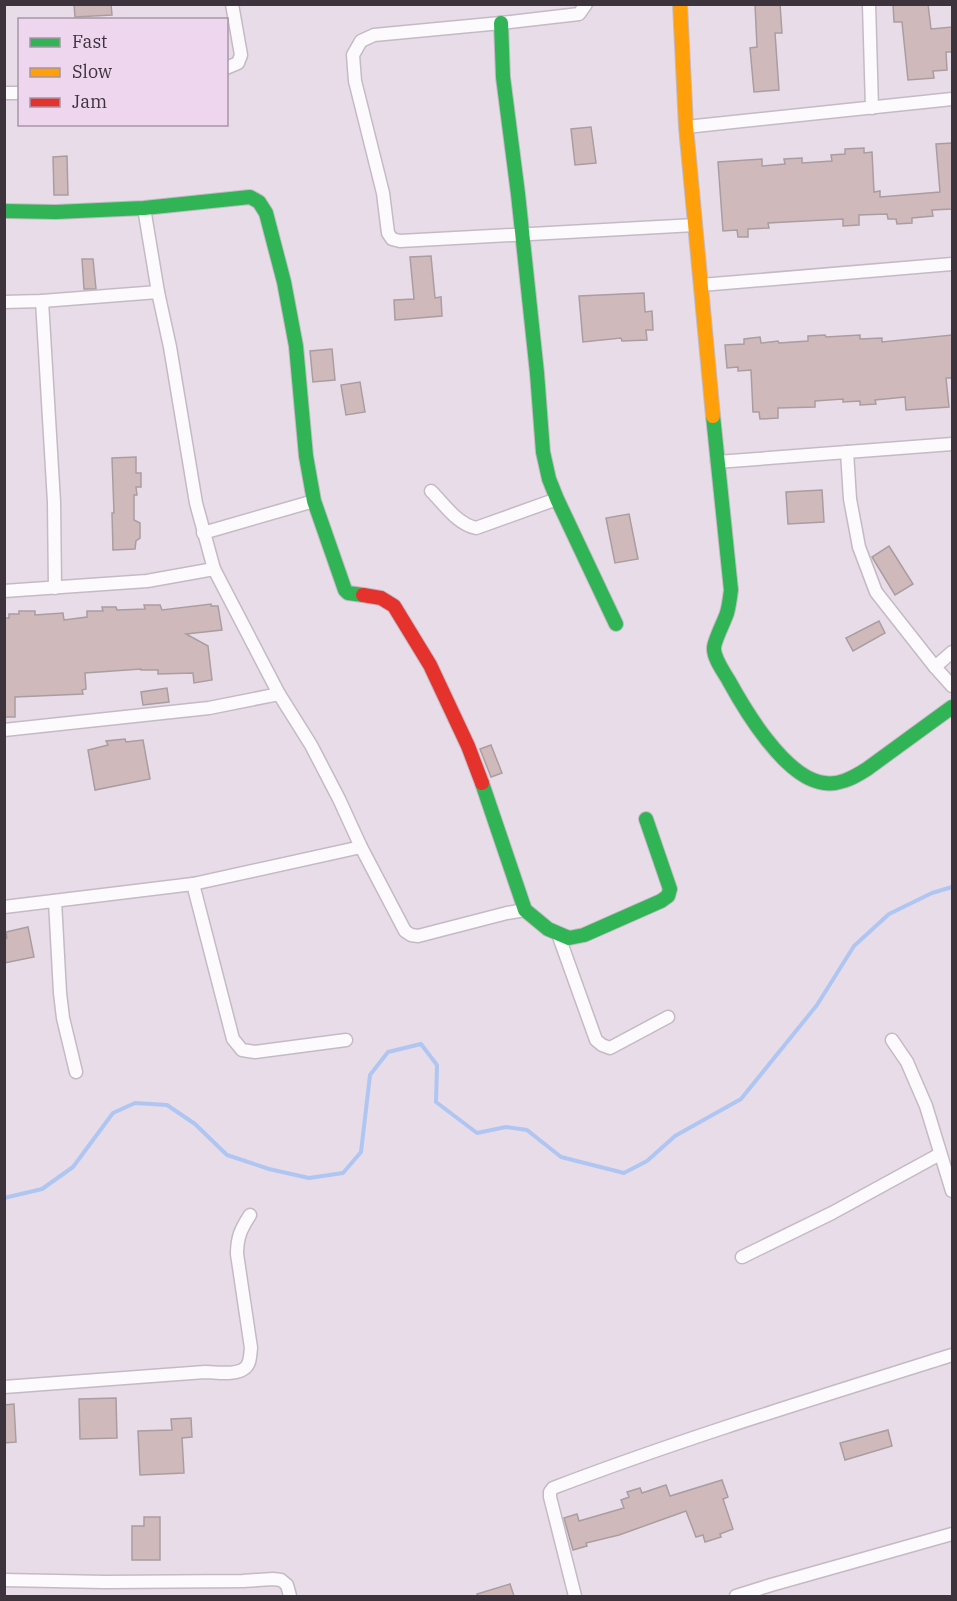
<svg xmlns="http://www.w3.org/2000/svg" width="957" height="1601" viewBox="0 0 957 1601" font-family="'IBM Plex Serif',serif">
<rect width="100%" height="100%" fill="#e8dce8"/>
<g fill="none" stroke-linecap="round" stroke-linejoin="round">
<path stroke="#afc6f3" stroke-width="4" d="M4,1198l38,-9 31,-22 40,-54 22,-10 32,2 28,19 32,31 42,14 40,9 34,-5 18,-21 9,-77 18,-23 33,-8 16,21 -1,37 41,31 29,-6 21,3 34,27 63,16 23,-12 28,-25 66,-37 76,-94 37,-59 35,-32 43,-21 20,-6"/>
</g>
<g fill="#d0b9ba" stroke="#a99da1" stroke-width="1.5">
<path d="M74,4h37l1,11 -37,2z"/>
<path d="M755,4h25l2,29h-7l4,57 -25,2 -4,-44 7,-1z"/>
<path d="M893,4h35l3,25 21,-2v25h-6l1,18 -14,1 1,7 -26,2 -6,-58h-8z"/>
<path d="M591,127l5,36 -21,2 -4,-36z"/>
<path d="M952,143v66l-20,1 1,6 -21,2v5l-15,1 -1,-5h-8l-1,-5 -28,1v10l-16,1v-7l-75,4 1,5 -21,1v8h-10l-1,-7 -14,1 -5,-69 44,-3v7l23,-2 -1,-5 18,-1v5l30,-2 -1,-6 14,-1v-5l19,-1v5l8,-1 2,40 6,-1v6l60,-5 -4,-48z"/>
<path d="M67,156l1,39h-14l-1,-38z"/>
<path d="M431,256l4,42 6,-1 1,19 -47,4 -1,-20 20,-1 -4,-42z"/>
<path d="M82,259h11l3,30h-12z"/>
<path d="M644,293l1,19 7,-1 1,19h-7l1,10 -25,1 -1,-3 -38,4 -4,-46z"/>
<path d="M825,335l1,2 34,-2v4l22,-1v4l70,-7v43h-6l3,29 -43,3 -1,-13 -30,3 1,4 -16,1v-4l-17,1v-3l-28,2v6l-37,1v10l-18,1 -1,-7h-6l-2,-42 -13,1v-4l-11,1 -2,-23 19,-1v-5l16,-2 1,6 17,-2 1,2 29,-2v-5z"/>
<path d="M332,349l3,31 -22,2 -3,-31z"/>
<path d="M360,382l5,30 -19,3 -5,-30z"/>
<path d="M136,457v16h5v14h-5l1,8h-3v25l6,3v15l-4,3 -1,8 -22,1 -1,-37h2l-2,-55z"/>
<path d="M822,490l2,32 -36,2 -2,-32z"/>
<path d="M629,514l9,45 -23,4 -9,-45z"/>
<path d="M889,546l24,38 -18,11 -23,-38z"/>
<path d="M211,604v2h7l4,24 -36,4 22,12 4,34 -18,3 -1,-10 -35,1v-4h-17v-1l-56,4 1,16 -4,1 1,4 -68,3v20h-11v-99h5v-4h10v-3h16v4l28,-2 1,7 23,-3v-6h16l-1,-4h14l1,3 28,-1 -1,-4h16l2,5z"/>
<path d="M879,621l6,12 -32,18 -7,-13z"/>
<path d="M167,688l2,14 -26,3 -2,-13z"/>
<path d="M125,739l1,3 17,-2 7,39 -55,11 -7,-40 20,-5 -2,-4z"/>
<path d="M491,745l11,28 -11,4 -11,-28z"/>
<path d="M28,927l6,30 -30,6v-24l3,-1 -1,-6z"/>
<path d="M116,1398l1,40 -37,1 -1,-40z"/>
<path d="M14,1404l2,38 -12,1v-38z"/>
<path d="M191,1418l1,19 -10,1 2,35 -44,2 -2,-44 34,-1 -1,-11z"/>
<path d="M888,1430l4,16 -47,14 -5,-17z"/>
<path d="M722,1480l6,17 -5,2 10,30 -13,5 1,3 -16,5 -2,-7 -7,2 -10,-26 -67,24 -33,8 1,3 -14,4 -9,-32 13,-4 2,7 45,-13 -3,-8 8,-3 -2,-5 13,-4 2,5 24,-8 4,11z"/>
<path d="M144,1517h16v43h-28v-34h12z"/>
<path d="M510,1584l4,12h-37v-2z"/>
</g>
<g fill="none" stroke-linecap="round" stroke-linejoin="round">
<defs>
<g id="street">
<path d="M586,4l-7,10 -78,9 -127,12 -13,6 -8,14 2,26 28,112 5,40 4,6 8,2 295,-16"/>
<path d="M869,4l3,104"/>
<path d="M226,68l12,-5 3,-8 -9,-51"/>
<path d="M4,93h16"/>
<path d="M686,127l266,-28"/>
<path d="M144,208l14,84 12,55 26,156 18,66 65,125 32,51 28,54 22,48 44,84 6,4 7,1 89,-23 18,-3"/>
<path d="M701,285l251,-21"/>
<path d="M42,301l12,201 1,86"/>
<path d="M4,302l38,-1 116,-9"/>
<path d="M847,452l3,47 9,48 17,45 59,75 17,19"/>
<path d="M717,462l235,-18"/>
<path d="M431,491c13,13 26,33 45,37l81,-29"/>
<path d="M203,533l111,-32"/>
<path d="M4,591l143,-10 67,-12"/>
<path d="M935,667l17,-15"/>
<path d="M4,730l205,-22 70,-14"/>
<path d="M193,884l40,155 9,11 13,2 91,-12"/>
<path d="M55,901l5,92 3,25 13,54"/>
<path d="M4,907l189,-23 168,-37"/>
<path d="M558,934l38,106 6,5 8,3 58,-31"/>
<path d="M892,1040l15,22 19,44 26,85"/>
<path d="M742,1257l90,-44 108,-59"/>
<path d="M4,1387l201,-15c11,0 31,4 40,-4 6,-5 5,-14 6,-20l-14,-94c0,-17 4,-25 13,-39"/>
<path d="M4,1580l101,2 138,-1 30,-2 8,1 6,5 3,11"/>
<path d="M575,1596l-25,-99v-5l3,-4c131,-50 266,-91 399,-133"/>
<path d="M736,1596l35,-11 181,-51"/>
</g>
<g id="fast">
<path d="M501,23l2,54 15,117 19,179 6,79 6,27 8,20 59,125"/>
<path d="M4,211l52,1 88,-4 106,-11 9,5 7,11 18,69 12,64 10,110 8,45 31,89 3,3 15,2"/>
<path d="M713,416l18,174c-1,8 -2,16 -4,23 -3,9 -12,26 -13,34 -1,11 10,25 15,34 17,31 54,92 90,101 18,5 34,-4 48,-13l85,-62"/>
<path d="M482,783l43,127 23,19 21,9 15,-3 77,-34 7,-5 2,-7 -24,-70"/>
</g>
<path id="slow" d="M680,4l6,123 27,289"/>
<path id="jam" d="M363,595l18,3 13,8 36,59 38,81 14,37"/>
</defs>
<use href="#street" stroke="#c4bac4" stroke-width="15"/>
<use href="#fast" stroke="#c4bac4" stroke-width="16"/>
<use href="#slow" stroke="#c4bac4" stroke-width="16"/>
<use href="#jam" stroke="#c4bac4" stroke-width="16"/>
<use href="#street" stroke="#fcfafc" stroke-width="12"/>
<use href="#fast" stroke="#30b455" stroke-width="14"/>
<use href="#slow" stroke="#ff9f0a" stroke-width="14"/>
<use href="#jam" stroke="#e5322d" stroke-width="14"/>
</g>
<rect width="957" height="1601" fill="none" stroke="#3c333c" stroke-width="12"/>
<rect x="18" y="18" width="210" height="108" fill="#edd6ee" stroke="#a695a7" stroke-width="1.5"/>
<rect x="30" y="38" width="30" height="9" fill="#30b455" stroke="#a695a7" stroke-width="1.5"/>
<text x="72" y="48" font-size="18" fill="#3c333c">Fast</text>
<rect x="30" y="68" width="30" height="9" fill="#ff9f0a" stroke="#a695a7" stroke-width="1.5"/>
<text x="72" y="78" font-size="18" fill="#3c333c">Slow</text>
<rect x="30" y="98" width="30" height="9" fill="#e5322d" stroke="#a695a7" stroke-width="1.5"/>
<text x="72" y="108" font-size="18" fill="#3c333c">Jam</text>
</svg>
